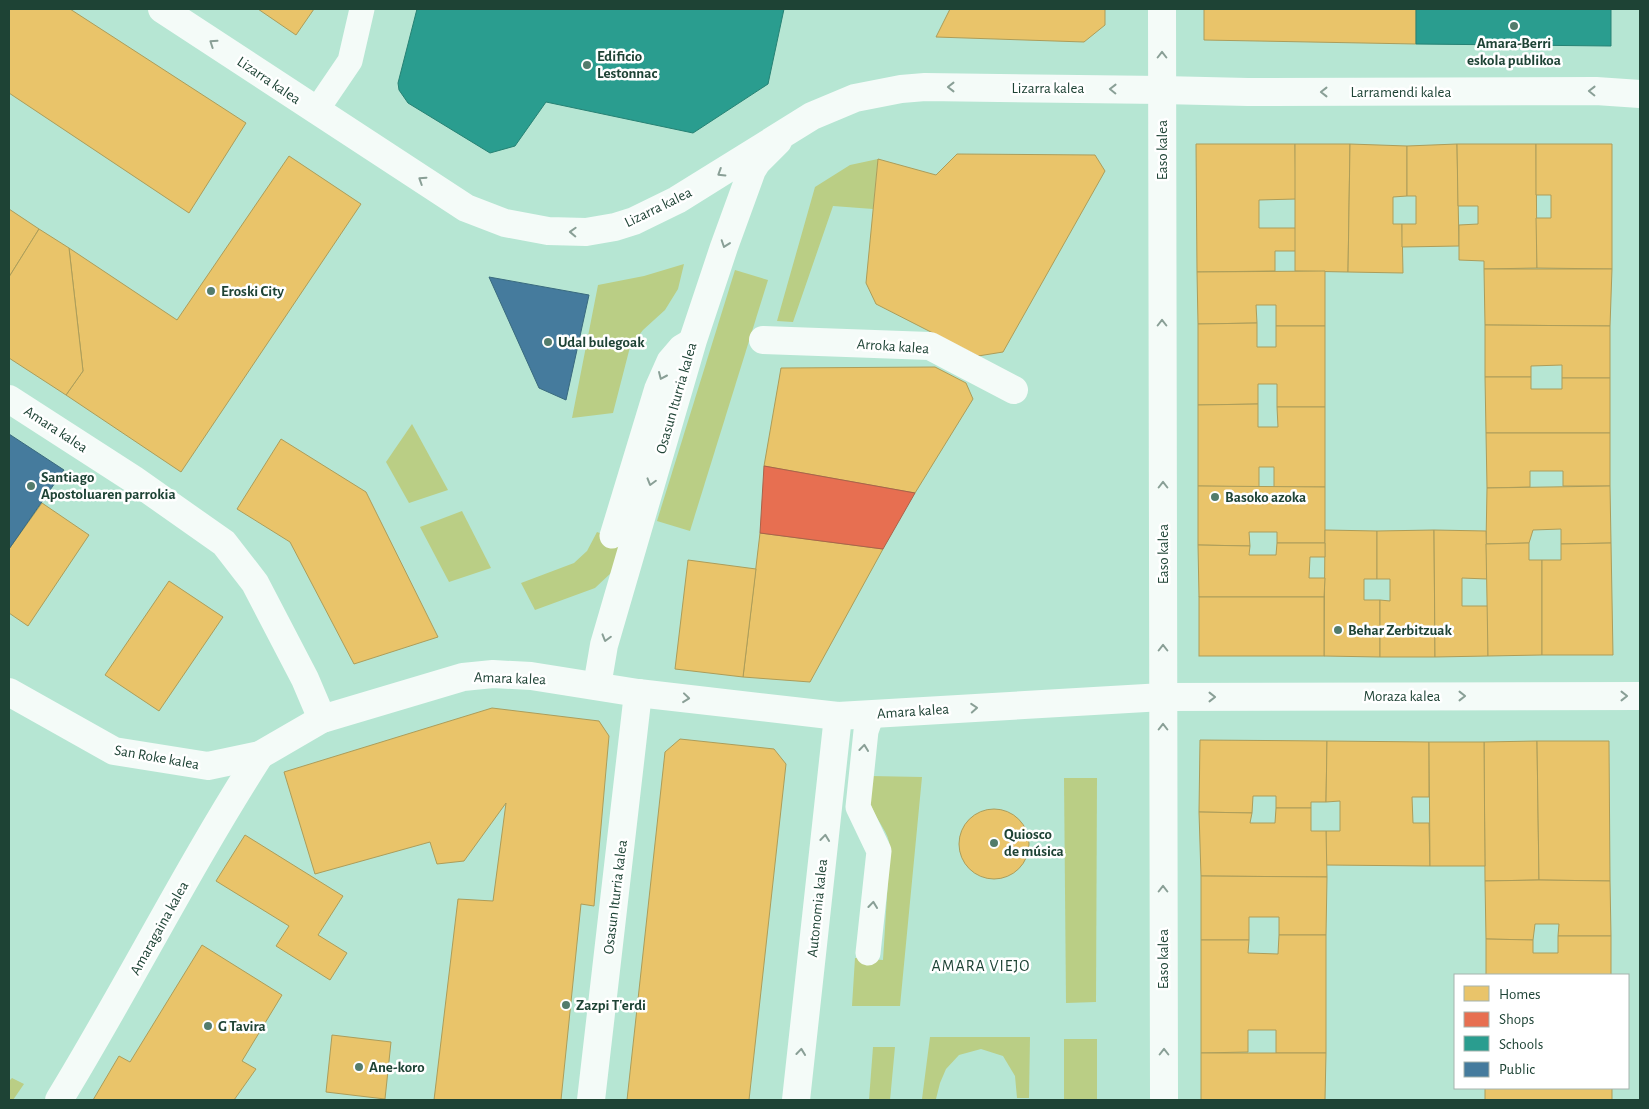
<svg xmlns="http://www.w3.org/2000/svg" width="1649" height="1109" viewBox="0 0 1649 1109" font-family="'Alegreya Sans',sans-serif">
<rect width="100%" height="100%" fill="#b6e6d3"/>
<g fill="#bace85">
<path d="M878,159l-5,50 -40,-3 -40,116 -16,-1 38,-134 35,-22z"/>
<path d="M684,264l-6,25 -13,21 -22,20 -13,17 -17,66 -41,5 26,-133 46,-9z"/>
<path d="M735,270l33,10 -78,251 -33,-10z"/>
<path d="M412,424l36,66 -39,13 -23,-41z"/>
<path d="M462,511l29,57 -42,14 -29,-55z"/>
<path d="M597,532l27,10 -12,30 -17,16 -60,22 -14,-27 53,-20 13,-12z"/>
<path d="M870,776l52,1 -22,229h-48l3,-48 28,2 7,-112c-1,-16 -12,-25 -18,-40 -4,-10 -3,-20 -2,-32z"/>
<path d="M1064,778h33l-1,224 -30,1z"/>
<path d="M930,1037h100l-1,61h-12l-2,-22 -12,-20 -22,-7 -22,6 -13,14 -6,14 -4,16h-14z"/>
<rect x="1064" y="1039" width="33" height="61"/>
<path d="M873,1047h22l-5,53h-21z"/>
<path d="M12,1078l12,6 -11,16h-4v-19z"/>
</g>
<g fill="#e9c46a" stroke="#ac9d5a">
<path d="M9,9h61l176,114 -57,90 -180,-120z"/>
<path d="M258,9h56l-18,26z"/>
<path d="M950,9h155v16l-21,17 -148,-5z"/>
<path d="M1204,9h212v35l-212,-4z"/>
<path d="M1196,144h99l1,55 -37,1v28h37v23h-21v20l-78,1z"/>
<path d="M1295,144h55l-2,128 -53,-1z"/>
<path d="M1350,144l57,2v50l-14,1v27h9l1,49 -55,-1z"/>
<path d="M1457,144l2,102 -57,1v-23h14v-28h-9v-50z"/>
<path d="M1457,144h79l1,124 -53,1v-8l-25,-1v-35l19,-1v-18h-20z"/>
<path d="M1536,144h76v125l-75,-1 -1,-50h15v-23h-15z"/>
<path d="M957,154l138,1 10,16 -102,181 -25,4 -102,-52 -10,-21 12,-124 58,16z"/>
<path d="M289,156l72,48 -180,268 -115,-77 17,-24 -14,-123 108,72z"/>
<path d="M9,209l30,20 -30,48z"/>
<path d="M39,229l30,19 14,123 -17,24 -57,-37v-81z"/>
<path d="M1484,269h128l-2,57 -125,-1z"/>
<path d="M1325,271v55h-49v-21h-20l1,18 -59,1 -1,-52z"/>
<path d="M1257,323v24h19v-21h49v81h-48v-23h-19v20l-60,1v-81z"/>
<path d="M1485,325l125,1v52h-48v-13l-31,1v11h-46z"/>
<path d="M935,367l31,16 7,16 -58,94 -151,-27 17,-98z"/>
<path d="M1485,377h46v12h31v-11h48v55h-124z"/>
<path d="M1258,404v23h20l-1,-20h48v80h-51v-20h-15v20l-61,-1v-81z"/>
<path d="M1486,433h124v53h-47v-15h-33v16l-43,1z"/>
<path d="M281,439l85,53 72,145 -84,27 -64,-122 -53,-33z"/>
<path d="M1198,486l127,1v56h-48v-11h-28l1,14 -52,-1z"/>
<path d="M1610,486l1,57 -50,1v-15l-28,1 -4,13 -43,1 1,-56z"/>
<path d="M42,503l47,32 -61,91 -19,-13v-64z"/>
<path d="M1325,530l52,1v48h-13v21h16v57l-56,-1z"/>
<path d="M1434,530l1,127h-55v-57l10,1v-22h-13v-48z"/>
<path d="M1434,530l52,1 1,48 -25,-1v28h26v50l-53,1z"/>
<path d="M760,533l123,16 -73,133 -67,-5z"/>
<path d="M1277,543h48v14h-15l-1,21h16l-1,19h-125l-1,-52 52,1 -1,9h27z"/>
<path d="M1529,543v17h13v95l-54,1 -2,-112z"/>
<path d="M1611,543l2,112h-71v-95h19v-16z"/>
<path d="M688,560l68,9 -13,108 -68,-8z"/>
<path d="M169,581l54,36 -64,94 -54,-36z"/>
<rect x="1199" y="597" width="125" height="59"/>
<path d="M492,708l107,13 10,15 -15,170 -13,-2 -20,196h-127l24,-201 35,2 13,-98 -42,58 -27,3 -7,-22 -115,32 -31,-102z"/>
<path d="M680,739l94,10 12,15 -37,336h-122l38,-348z"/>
<path d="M1200,740l127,1 -1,61h-15v6h-35v-12h-23l-1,17 -53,-1z"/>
<path d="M1327,741l102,1v55h-17l1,26h16l1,43 -104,-1v-34h14v-30l-14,1z"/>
<path d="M1537,741l2,139 -54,1 -1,-139z"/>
<path d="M1537,741h72l1,140 -71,-1z"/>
<path d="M1429,742h55l1,124h-55z"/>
<path d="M1276,808h35v23h15l1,46 -126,-1 -2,-64 53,1 -2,10h25z"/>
<circle cx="994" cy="844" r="35"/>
<path d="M245,835l98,61 -25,39 29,18 -17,27 -54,-34 13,-20 -73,-45z"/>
<path d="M1201,876l126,1 -1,58h-47v-18h-30v23h-48z"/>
<path d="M1539,880l71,1 1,55h-53l1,-12h-24l-2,16 -47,-1 -1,-58z"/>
<path d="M1279,935h47v118h-50v-23h-28v22l-47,1v-113h48l-1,13 30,1z"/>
<path d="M1558,936h53v39h-125v-36l47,1v13h25z"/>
<path d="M202,945l80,50 -40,66 14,8 -22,31h-141l26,-44 11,6z"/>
<path d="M332,1035l59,7 -6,57 -59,-7z"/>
<path d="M1201,1053h125l-1,47h-124z"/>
<rect x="1485" y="1088" width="127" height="12"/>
</g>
<path fill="#e76f51" stroke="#ab6249" d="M764,466l151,27 -32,56 -123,-16z"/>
<g fill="#2a9d8f" stroke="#268274">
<path d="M417,9h367l-16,75 -75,49 -147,-31 -31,44 -25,7 -82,-50 -9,-13 -1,-7z"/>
<path d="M1416,9h195v37l-195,-2z"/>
</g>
<g fill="#457b9d" stroke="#396a7e">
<path d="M489,277l100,18 -23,105 -27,-12z"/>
<path d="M9,434l55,36 -55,79z"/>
</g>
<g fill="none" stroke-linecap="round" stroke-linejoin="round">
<g stroke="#f4fbf8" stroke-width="25">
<path d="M316,111l34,-50 12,-52"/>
<path d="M612,536l45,-148 12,-27 12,-14 12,-7"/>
<path d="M868,953l11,-102 -21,-44 8,-76 6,-17"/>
</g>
<g stroke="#f4fbf8" stroke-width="28">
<path d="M1162,90l86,2 348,-1 44,3"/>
<path d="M763,340l167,6 84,44"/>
<path d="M9,399l124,80 91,64 31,40 50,96 17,40"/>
<path d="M597,686l7,-41 89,-305 31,-93 28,-77 5,-8 21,-21"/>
<path d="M9,692l105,59 94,15 52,-11 62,-36 141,-42 30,-3 38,2 107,17 200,23 325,-19 477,-1"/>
<path d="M59,1100c69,-113 129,-233 201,-345"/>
<path d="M591,1100l47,-407"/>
<path d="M796,1100l42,-384"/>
</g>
<g stroke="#f4fbf8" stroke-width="28">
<path d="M162,9l304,199 39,15 43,8 38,1 29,-5 19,-6 43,-21 135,-84 43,-18 46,-9 24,-2 237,3"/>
<path d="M1162,9l2,1091"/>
</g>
</g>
<defs><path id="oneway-chevron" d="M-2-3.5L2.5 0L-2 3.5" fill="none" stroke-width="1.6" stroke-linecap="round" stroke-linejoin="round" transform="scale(1.25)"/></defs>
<g stroke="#899f96">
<use href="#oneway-chevron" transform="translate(213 43) rotate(-146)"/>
<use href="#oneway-chevron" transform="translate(1162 55) rotate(-90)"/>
<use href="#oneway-chevron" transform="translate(951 87) rotate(-180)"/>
<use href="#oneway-chevron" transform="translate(1113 89) rotate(-179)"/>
<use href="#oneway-chevron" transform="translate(1592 91) rotate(-179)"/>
<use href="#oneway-chevron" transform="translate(1324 92) rotate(180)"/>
<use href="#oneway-chevron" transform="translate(721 173) rotate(148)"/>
<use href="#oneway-chevron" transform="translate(422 180) rotate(-147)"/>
<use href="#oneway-chevron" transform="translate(573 232) rotate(-178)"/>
<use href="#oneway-chevron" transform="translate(725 244) rotate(109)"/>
<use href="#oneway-chevron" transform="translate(1162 323) rotate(-90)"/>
<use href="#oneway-chevron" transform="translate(662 376) rotate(114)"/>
<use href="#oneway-chevron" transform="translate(651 482) rotate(106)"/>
<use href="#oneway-chevron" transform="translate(1163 485) rotate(-90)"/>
<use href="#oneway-chevron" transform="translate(606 638) rotate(106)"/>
<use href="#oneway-chevron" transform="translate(1163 648) rotate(-90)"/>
<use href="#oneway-chevron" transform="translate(1462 696)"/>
<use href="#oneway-chevron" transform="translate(1624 696)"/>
<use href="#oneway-chevron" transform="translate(1212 697)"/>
<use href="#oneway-chevron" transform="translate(686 698) rotate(6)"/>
<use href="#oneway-chevron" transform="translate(974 708) rotate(-4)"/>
<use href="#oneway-chevron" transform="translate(1163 727) rotate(-90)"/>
<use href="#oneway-chevron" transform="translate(864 748) rotate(-84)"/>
<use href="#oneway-chevron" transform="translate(825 838) rotate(-84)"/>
<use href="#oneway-chevron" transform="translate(1163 889) rotate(-90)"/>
<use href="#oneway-chevron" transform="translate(873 905) rotate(-84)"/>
<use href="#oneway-chevron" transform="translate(801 1052) rotate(-84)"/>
<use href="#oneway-chevron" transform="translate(1164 1052) rotate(-90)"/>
</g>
<g fill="#537c6c" stroke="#fff" stroke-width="2">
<circle cx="1514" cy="26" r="5"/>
<circle cx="587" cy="65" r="5"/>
<circle cx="211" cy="291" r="5"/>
<circle cx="548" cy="342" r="5"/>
<circle cx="31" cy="486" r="5"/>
<circle cx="1215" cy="497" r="5"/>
<circle cx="1338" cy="630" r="5"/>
<circle cx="994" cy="843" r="5"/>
<circle cx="566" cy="1005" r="5"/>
<circle cx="208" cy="1026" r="5"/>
<circle cx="359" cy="1067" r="5"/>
</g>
<g text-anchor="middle" stroke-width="5" stroke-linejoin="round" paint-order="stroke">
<g font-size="15" font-weight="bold" fill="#1e4335" stroke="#fff" text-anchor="start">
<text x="1514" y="48" text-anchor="middle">Amara-Berri<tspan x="1514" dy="17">eskola publikoa</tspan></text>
<text x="597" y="61">Edificio<tspan x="597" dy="17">Lestonnac</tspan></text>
<text x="221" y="296">Eroski City</text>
<text x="558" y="347">Udal bulegoak</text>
<text x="41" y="482">Santiago<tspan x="41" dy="17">Apostoluaren parrokia</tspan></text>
<text x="1225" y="502">Basoko azoka</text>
<text x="1348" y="635">Behar Zerbitzuak</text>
<text x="1004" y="839">Quiosco<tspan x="1004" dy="17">de música</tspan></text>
<text x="576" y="1010">Zazpi T'erdi</text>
<text x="218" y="1031">G Tavira</text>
<text x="369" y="1072">Ane-koro</text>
</g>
<g font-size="15" fill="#1e4335" stroke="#fff">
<text transform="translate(269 80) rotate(34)" y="5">Lizarra kalea</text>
<text x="1048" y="93">Lizarra kalea</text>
<text x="1401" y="97">Larramendi kalea</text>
<text transform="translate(1162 150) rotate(-90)" y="5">Easo kalea</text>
<text transform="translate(658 207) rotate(-26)" y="5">Lizarra kalea</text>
<text transform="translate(893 346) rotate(4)" y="5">Arroka kalea</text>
<text transform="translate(676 398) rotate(-74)" y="5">Osasun Iturria kalea</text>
<text transform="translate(56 429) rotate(33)" y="5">Amara kalea</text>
<text transform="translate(1163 554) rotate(-90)" y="5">Easo kalea</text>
<text transform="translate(510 678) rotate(2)" y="5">Amara kalea</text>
<text x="1402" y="701">Moraza kalea</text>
<text transform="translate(913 711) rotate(-4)" y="5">Amara kalea</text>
<text transform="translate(157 757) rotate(10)" y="5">San Roke kalea</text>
<text transform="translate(615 897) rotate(-83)" y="5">Osasun Iturria kalea</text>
<text transform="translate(817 908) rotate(-84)" y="5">Autonomia kalea</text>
<text transform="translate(159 928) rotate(-61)" y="5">Amaragaina kalea</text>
<text transform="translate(1163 959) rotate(-90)" y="5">Easo kalea</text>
</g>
<g font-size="16" letter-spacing="1" fill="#1e4335" stroke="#fff">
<text x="981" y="971">AMARA VIEJO</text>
</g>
</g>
<rect width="1649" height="1109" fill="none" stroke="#1e4335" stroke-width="20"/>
<rect x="1454" y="974" width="175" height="115" fill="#ffffff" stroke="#a5b4ae"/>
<rect x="1464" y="986" width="25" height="15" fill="#e9c46a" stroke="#a5b4ae"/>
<text x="1499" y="999" font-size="15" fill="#1e4335">Homes</text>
<rect x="1464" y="1012" width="25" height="15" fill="#e76f51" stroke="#a5b4ae"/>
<text x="1499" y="1024" font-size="15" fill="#1e4335">Shops</text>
<rect x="1464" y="1036" width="25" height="15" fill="#2a9d8f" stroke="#a5b4ae"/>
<text x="1499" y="1049" font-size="15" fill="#1e4335">Schools</text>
<rect x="1464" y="1062" width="25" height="15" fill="#457b9d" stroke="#a5b4ae"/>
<text x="1499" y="1074" font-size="15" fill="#1e4335">Public</text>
</svg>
